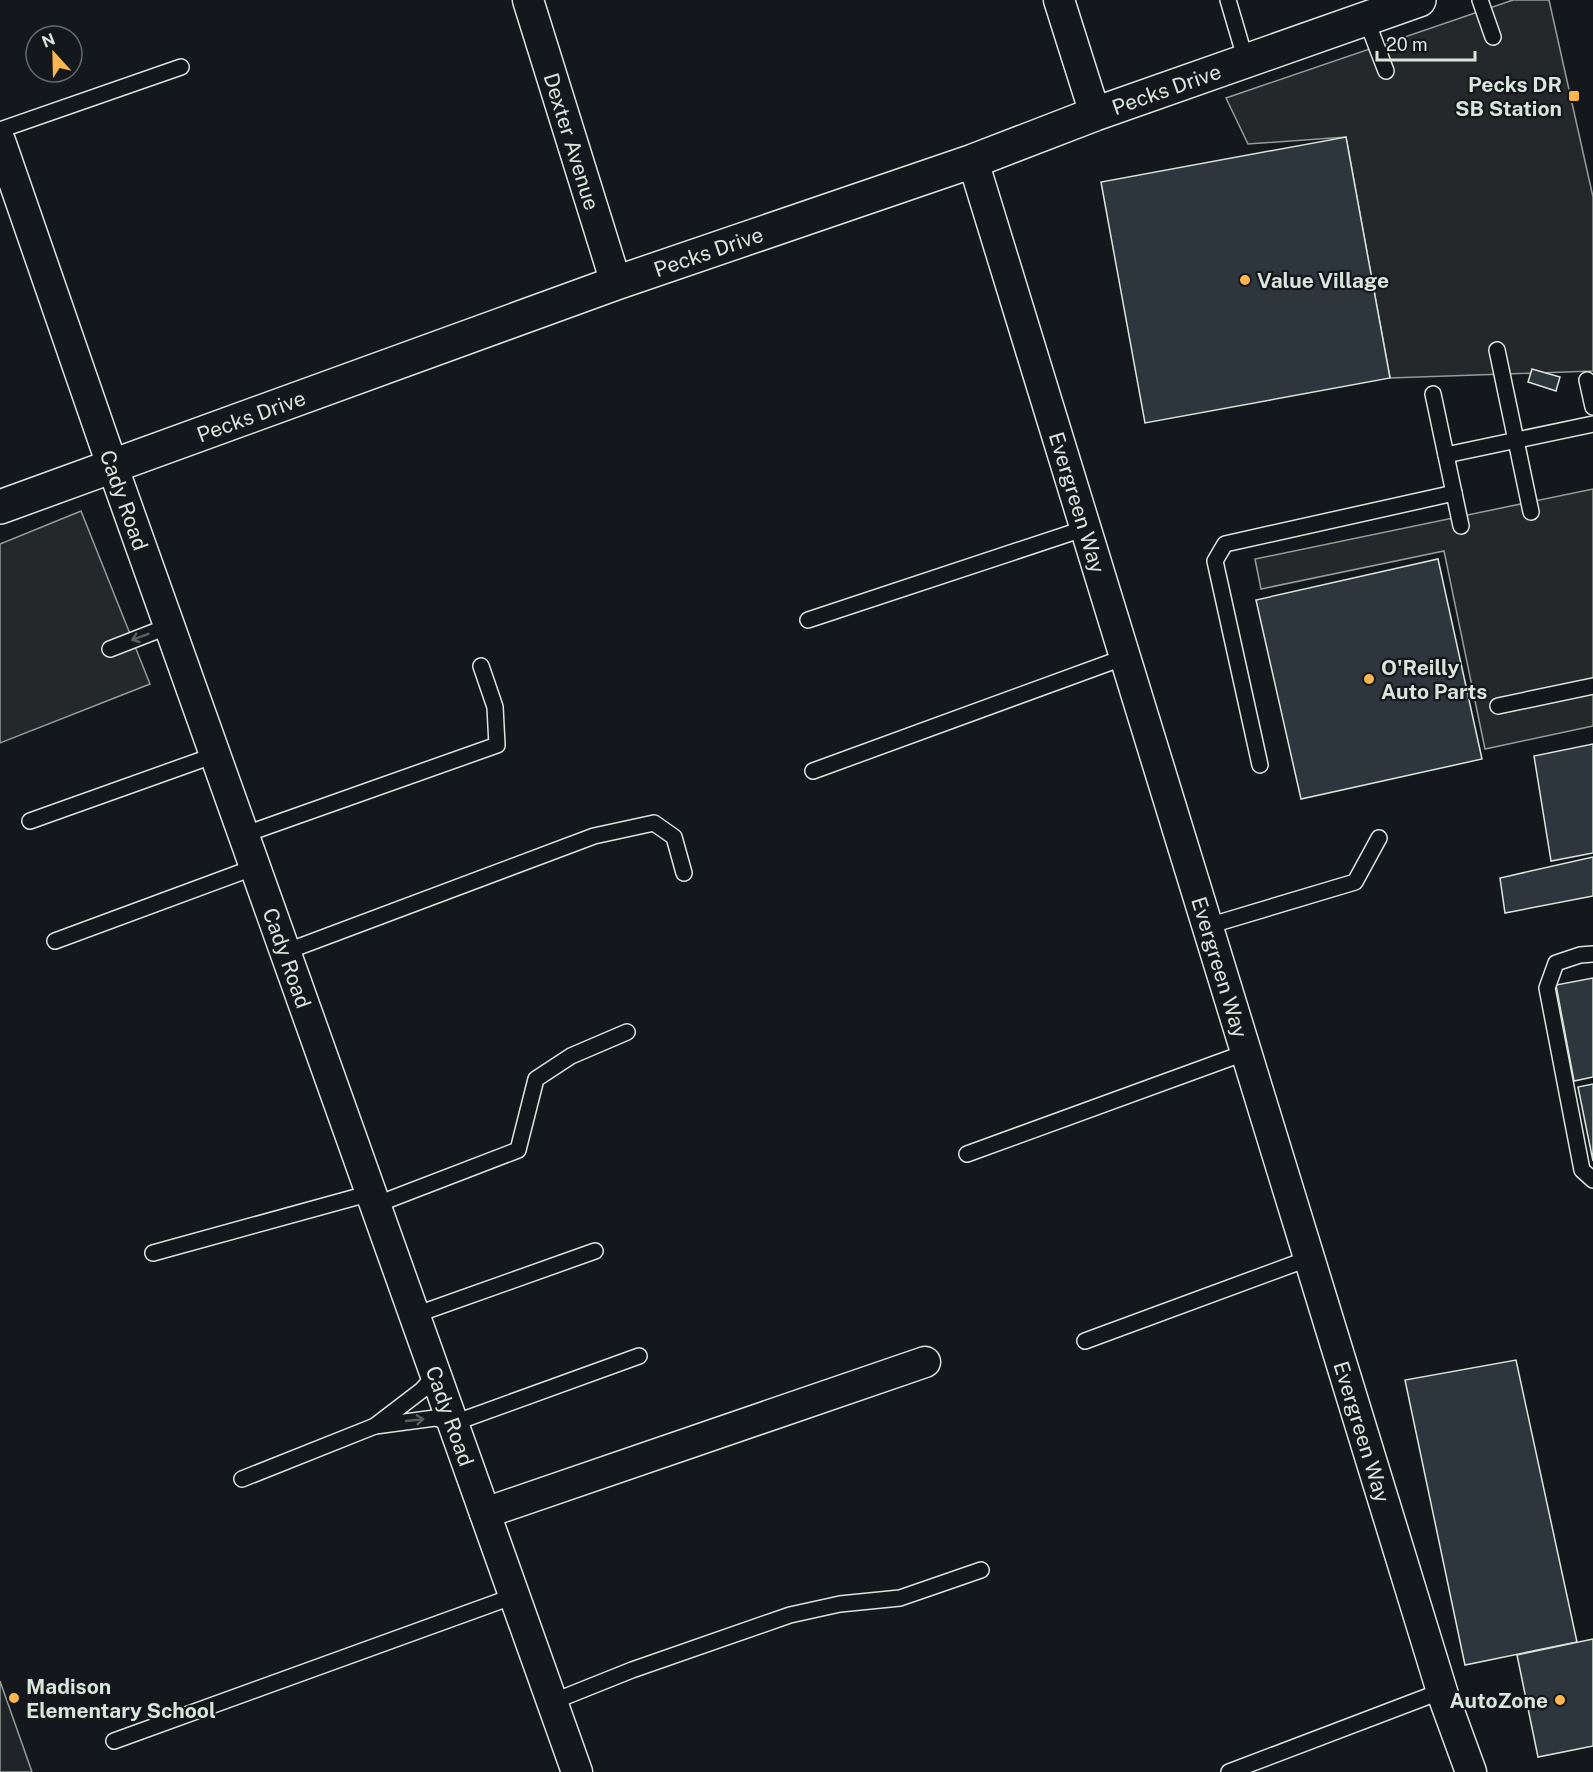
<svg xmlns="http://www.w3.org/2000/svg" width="1593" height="1772" font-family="'Public Sans',sans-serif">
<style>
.green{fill:#202428;stroke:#939e99;stroke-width:1.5}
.parking{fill:#24282b;stroke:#939e99;stroke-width:1.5}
.building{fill:#2c363c;stroke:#d8e6dc;stroke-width:1.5}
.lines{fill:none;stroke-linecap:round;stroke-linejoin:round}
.service-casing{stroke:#d8e6dc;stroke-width:18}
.minor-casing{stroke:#d8e6dc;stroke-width:33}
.tertiary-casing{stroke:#d8e6dc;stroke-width:36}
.service{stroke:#14181c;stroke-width:15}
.minor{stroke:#14181c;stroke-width:30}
.tertiary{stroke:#14181c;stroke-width:33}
.oneway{stroke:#59605f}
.poi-dot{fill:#ffb74d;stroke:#14181c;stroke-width:2}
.labels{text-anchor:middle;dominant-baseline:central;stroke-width:4.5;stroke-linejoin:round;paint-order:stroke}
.poi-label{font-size:21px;font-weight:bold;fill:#d8e6dc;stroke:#14181c;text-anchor:start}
.street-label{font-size:21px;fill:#d8e6dc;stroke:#14181c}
</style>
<rect width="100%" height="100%" fill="#14181c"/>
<polygon class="green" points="0,1681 32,1772 0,1772"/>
<g class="parking">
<polygon points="1513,0 1549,0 1593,197 1593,371 1390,378 1346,137 1248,144 1226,98"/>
<polygon points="1593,489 1593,726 1485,749 1444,551 1261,589 1255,559"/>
<polygon points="81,511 150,684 0,743 0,544"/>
</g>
<g class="building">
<polygon points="1346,137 1390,378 1145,423 1101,182"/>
<polygon points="1532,369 1560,377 1556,391 1528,382"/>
<polygon points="1438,559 1482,759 1301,799 1256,600"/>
<polygon points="1593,744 1593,853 1551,861 1534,756"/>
<polygon points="1593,857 1593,896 1505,913 1500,878"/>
<polygon points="1593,978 1593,1077 1574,1081 1556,985"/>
<polygon points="1593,1084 1593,1161 1578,1087"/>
<polygon points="1516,1360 1577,1642 1465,1665 1405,1380"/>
<polygon points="1593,1639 1593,1746 1538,1757 1517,1655"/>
</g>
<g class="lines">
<g class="service-casing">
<g id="service">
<polyline points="1228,0 1246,61"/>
<polyline points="1480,0 1493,37"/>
<polyline points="1366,19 1386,71"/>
<polyline points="0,130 181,67"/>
<polyline points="1497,350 1531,512"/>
<polyline points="1587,380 1593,407"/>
<polyline points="1433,394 1461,526"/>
<polyline points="1446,455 1593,424"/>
<polyline points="808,620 1086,528"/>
<polyline points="110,649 169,626"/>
<polyline points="1498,706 1593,686"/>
<polyline points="1260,765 1215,561 1225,544 1454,493"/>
<polyline points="813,771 1125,657"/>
<polyline points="30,821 215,755"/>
<polyline points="243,835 497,745 495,707 481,666"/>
<polyline points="1208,926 1355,882 1379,838"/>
<polyline points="55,941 255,867"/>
<polyline points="285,952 594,836 654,823 674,837 684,873"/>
<polyline points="1593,954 1580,955 1556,963 1547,988 1582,1170 1593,1180"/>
<polyline points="967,1154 1247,1052"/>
<polyline points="375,1205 518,1150 536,1079 571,1056 627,1032"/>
<polyline points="153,1253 371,1193"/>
<polyline points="415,1315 595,1251"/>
<polyline points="1085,1341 1310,1258"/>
<polyline points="436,1374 422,1390 375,1426 435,1418 454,1423 639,1356"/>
<polyline points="242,1479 375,1426"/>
<polyline points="552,1702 632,1670 790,1615 840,1604 900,1598 981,1570"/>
<polyline points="114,1741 514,1596"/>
<polyline points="1229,1772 1442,1691"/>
</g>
</g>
<g class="minor-casing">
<g id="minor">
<path id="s1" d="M528,0L616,283"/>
<polyline points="1059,0 1095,114"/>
<path id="s2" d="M0,141L112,465L577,1772"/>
<path id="s3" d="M973,161L1444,1698L1471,1772"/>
<polyline points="485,1513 925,1362"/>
</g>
</g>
<g class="tertiary-casing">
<g id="tertiary">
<path id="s4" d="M0,507L616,283L973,161L1095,114L1419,0"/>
</g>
</g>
<use href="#service" class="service"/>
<use href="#minor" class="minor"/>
<use href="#tertiary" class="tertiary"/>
</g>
<defs><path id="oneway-shaft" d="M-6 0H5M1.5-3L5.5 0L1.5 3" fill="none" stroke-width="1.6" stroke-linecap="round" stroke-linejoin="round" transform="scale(1.5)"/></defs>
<g class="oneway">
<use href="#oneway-shaft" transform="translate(140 637) rotate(159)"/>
<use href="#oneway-shaft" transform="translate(415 1420) rotate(-6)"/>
</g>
<g class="poi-dot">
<rect x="1568" y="90" width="12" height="12" rx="3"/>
<circle cx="1245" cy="280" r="6"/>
<circle cx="1369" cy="679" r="6"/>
<circle cx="14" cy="1698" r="6"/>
<circle cx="1560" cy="1700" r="6"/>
</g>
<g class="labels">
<g class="poi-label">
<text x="1562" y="84" text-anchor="end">Pecks DR<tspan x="1562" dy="24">SB Station</tspan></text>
<text x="1257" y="280">Value Village</text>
<text x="1381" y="667">O'Reilly<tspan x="1381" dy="24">Auto Parts</tspan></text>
<text x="26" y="1686">Madison<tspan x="26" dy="24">Elementary School</tspan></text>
<text x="1548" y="1700" text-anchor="end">AutoZone</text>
</g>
<g class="street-label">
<text stroke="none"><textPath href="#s4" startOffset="1239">Pecks Drive</textPath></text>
<text stroke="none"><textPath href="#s1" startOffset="148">Dexter Avenue</textPath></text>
<text stroke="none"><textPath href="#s4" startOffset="753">Pecks Drive</textPath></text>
<text stroke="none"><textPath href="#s4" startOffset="267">Pecks Drive</textPath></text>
<text stroke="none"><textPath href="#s2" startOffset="380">Cady Road</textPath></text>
<text stroke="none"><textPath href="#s3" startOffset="357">Evergreen Way</textPath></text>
<text stroke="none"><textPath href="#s2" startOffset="866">Cady Road</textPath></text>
<text stroke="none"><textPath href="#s3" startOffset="843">Evergreen Way</textPath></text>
<text stroke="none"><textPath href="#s2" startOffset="1352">Cady Road</textPath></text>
<text stroke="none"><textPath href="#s3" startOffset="1329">Evergreen Way</textPath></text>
</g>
</g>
<g transform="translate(54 54) rotate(338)"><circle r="28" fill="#14181c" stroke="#626a69" stroke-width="1.5"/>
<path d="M0-4.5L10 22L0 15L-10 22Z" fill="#ffb74d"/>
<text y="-9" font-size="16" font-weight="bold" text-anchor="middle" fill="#d8e6dc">N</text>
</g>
<path d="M1377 51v9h98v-9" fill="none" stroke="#d8e6dc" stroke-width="3"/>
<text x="1386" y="51" font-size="18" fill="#d8e6dc" stroke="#14181c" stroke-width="4.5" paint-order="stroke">20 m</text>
</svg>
